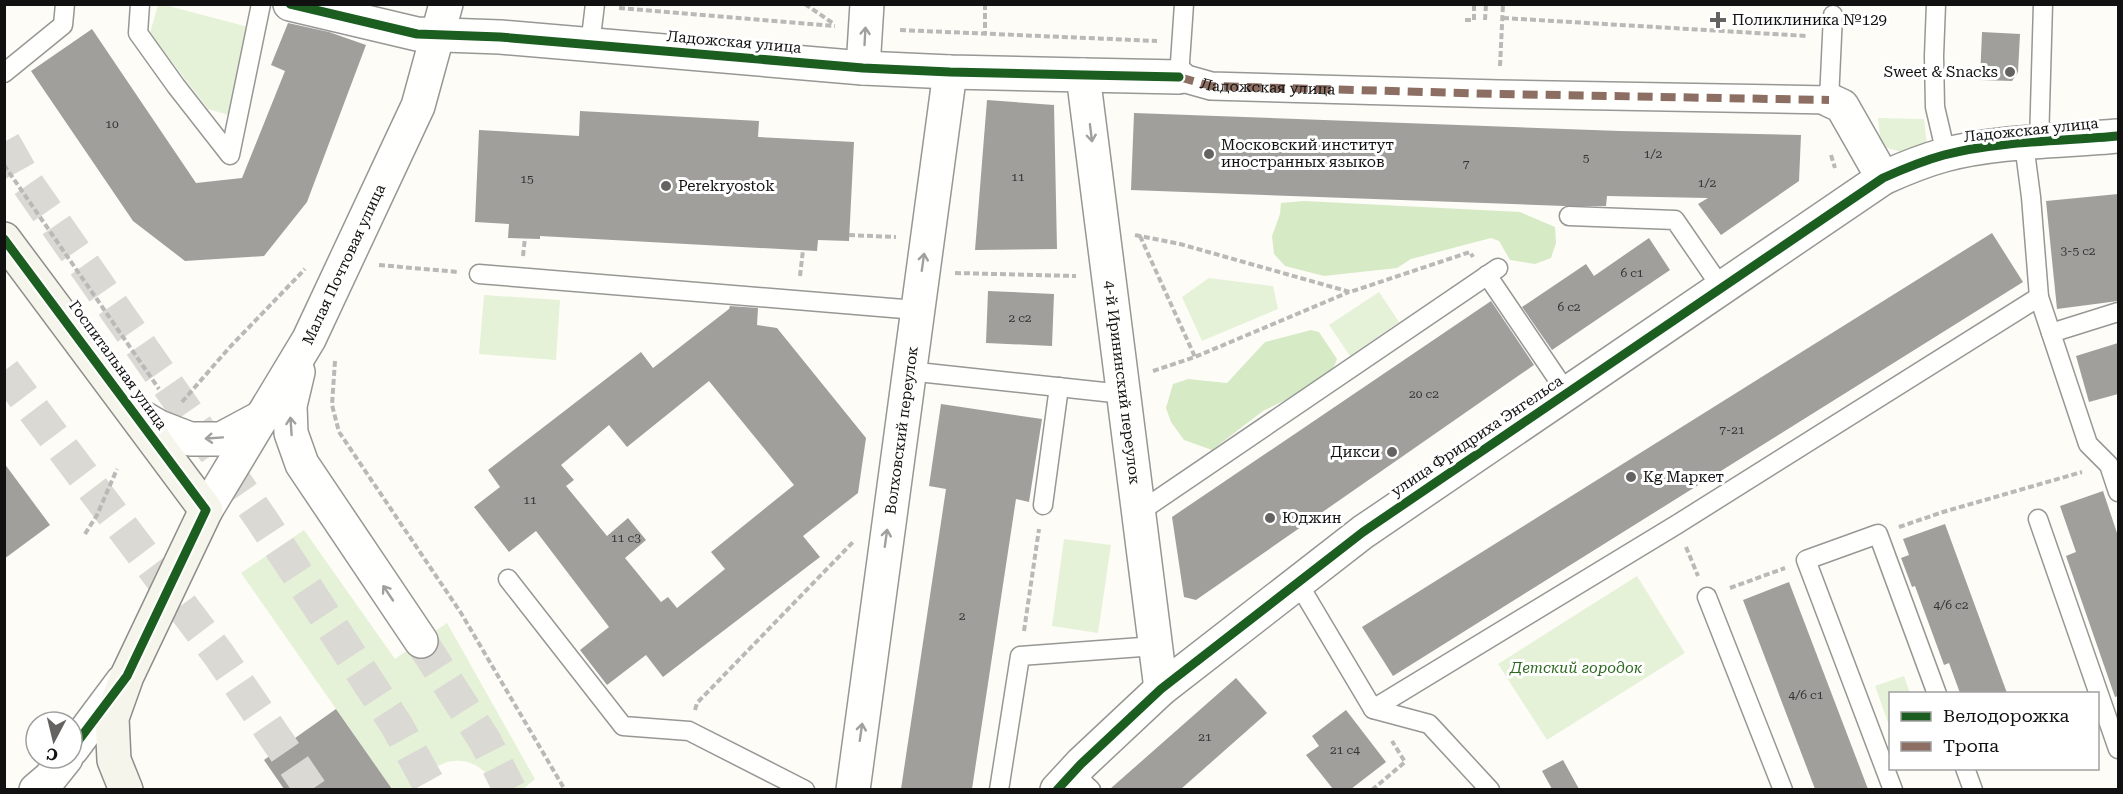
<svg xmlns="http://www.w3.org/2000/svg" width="2123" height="794" font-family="'Roboto Serif',serif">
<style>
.green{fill:#e6f2d8}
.forest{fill:#d7eac6}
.building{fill:#a19f9c;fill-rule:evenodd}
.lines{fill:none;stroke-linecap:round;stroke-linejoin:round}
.tertiary-tunnel{stroke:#dad9d4;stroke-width:33;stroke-dasharray:33 16;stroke-linecap:butt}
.primary-tunnel{stroke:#dad9d4;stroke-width:33;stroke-dasharray:33 16;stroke-linecap:butt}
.service-casing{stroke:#979795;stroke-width:21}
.pedestrian-casing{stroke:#979795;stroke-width:30}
.minor-casing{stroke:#979795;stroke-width:36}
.tertiary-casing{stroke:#979795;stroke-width:36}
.secondary-casing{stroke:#8e8d8b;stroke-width:36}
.path{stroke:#b9b9b8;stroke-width:4;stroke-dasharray:6 3;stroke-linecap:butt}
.service{stroke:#fffffe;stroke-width:18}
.pedestrian{stroke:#fffffe;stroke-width:27}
.minor{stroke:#fffffe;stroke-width:33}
.tertiary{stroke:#fffffe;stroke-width:33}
.secondary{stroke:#f6f5ec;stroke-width:33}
.quiet{stroke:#8d6e63;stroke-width:8;stroke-dasharray:15 8;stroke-linecap:butt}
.cycleway-casing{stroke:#fff;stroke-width:13}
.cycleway{stroke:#1b5e20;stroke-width:9}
.oneway{stroke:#a0a09f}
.poi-dot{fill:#646362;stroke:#fff;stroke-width:2}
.labels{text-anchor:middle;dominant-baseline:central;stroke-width:6;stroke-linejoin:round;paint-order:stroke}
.number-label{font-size:12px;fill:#353434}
.poi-label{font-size:15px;fill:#111;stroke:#fff;text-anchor:start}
.street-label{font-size:15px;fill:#111;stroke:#fff}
.park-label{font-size:15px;font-style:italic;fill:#2e6a20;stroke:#fff}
</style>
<rect width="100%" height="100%" fill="#fdfcf7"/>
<g class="green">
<polygon points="158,5 165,5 248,27 229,115 208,109 150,33"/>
<polygon points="1878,118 1924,119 1927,146 1904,153 1881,146"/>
<polygon points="1209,278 1273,286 1278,309 1202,341 1182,297"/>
<polygon points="1379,292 1399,322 1350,356 1329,325"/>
<polygon points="484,295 560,300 556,360 479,354"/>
<path d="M304,530L395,659L447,623L535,779L523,789H497C478,750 436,753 415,789H392L241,573Z"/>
<polygon points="1064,539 1111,545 1098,633 1052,626"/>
<polygon points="1637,576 1685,653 1547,740 1498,664"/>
<polygon points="1904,676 1910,693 1890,694 1890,728 1875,686"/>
</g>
<g class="forest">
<polygon points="1304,201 1520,212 1555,227 1556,243 1551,258 1535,264 1510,260 1499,241 1491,238 1411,259 1397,268 1324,276 1285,266 1274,254 1272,236 1280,214 1281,203"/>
<polygon points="1311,330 1319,332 1337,359 1329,379 1263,411 1212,450 1184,440 1171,422 1166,408 1173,384 1188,379 1227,383 1265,342"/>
</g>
<g class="building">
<polygon points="288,23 329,32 366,45 307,202 264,256 185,261 133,221 31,71 92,29 196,183 242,178 285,71 271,65"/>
<polygon points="1982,32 2020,34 2018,72 2012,81 1980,80"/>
<polygon points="987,100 1054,105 1057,249 975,250"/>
<polygon points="580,111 759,121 758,137 854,142 849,241 818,240 817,251 540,236 540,239 508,238 509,224 475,222 479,130 579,136"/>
<polygon points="1134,113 1620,131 1801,135 1799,181 1721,235 1698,204 1708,198 1607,196 1606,206 1564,206 1131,190"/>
<polygon points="2118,194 2118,301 2057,309 2046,201"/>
<polygon points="1992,233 2023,282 1393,676 1362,627"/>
<polygon points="1649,238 1670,270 1552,350 1522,307 1586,264 1594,276"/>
<polygon points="988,291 1054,294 1052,346 986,343"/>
<polygon points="1491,301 1534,365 1196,600 1184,597 1172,517"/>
<path d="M730,306L758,308L757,325L777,328L866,438L858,493L803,536L820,557L663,677L646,655L607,685L580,650L609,627L536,531L509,552L474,507L500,487L488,470L641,352L653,368L729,309ZM709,381L794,485L711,552L725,569L677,608L668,597L661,602L625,558L646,540L628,518L607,536L566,486L574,480L561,465L609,425L627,447Z"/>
<polygon points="2118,343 2118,394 2089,402 2076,356"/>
<polygon points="941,404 1042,419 1029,502 1016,499 972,789 901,789 946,489 929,486"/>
<polygon points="4,463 50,525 4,559"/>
<polygon points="2103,491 2118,536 2118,696 2115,697 2066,556 2076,552 2060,506"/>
<polygon points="1945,524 2007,693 1960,693 1949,663 1944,665 1915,586 1912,587 1901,558 1909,555 1903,539"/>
<polygon points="1789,582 1868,789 1815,789 1743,600"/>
<polygon points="1236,678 1267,713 1181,789 1110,789"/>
<polygon points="336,709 392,789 284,789 264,760"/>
<polygon points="1346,710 1386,762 1351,789 1333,789 1306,755 1319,746 1312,736"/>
<polygon points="1563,760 1579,789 1552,789 1542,771"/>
</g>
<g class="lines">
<polyline class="tertiary-tunnel" points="421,641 485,741 510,790"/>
<g class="primary-tunnel">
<polyline points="4,142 27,183 262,520 397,726 432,790"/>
<polyline points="4,371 219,655 311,790"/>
</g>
<g class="service-casing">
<g id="service">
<polyline points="140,4 138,33 176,86 230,155 261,4"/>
<polyline points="1936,4 1934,56 1935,107 1946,154"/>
<polyline points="590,45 595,4"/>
<polyline points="4,73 63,25 65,4"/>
<polyline points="1179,77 1184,4"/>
<polyline points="1829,100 1833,15"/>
<polyline points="2039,143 2043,4"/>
<polyline points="2024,144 2031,197 2039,297 2088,444 2109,465 2118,492"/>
<polyline points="1569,216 1675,220 1721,287"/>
<polyline points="479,274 916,310"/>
<polyline points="1487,275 1567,393"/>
<polyline points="2051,333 2118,312"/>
<polyline points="908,371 1123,394"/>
<polyline points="1043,505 1059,387"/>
<polyline points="1138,513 1498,268"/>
<polyline points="2038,519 2118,749"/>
<polyline points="508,579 623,726 689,731 805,790"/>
<polyline points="1298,583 1373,709 1429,724 1490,790"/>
<polyline points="1707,597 1783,790"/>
<polyline points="1373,709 1676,525 2039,297"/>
<polyline points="1965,768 1973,790"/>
<polyline points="1073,773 1091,790"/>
<polyline points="999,790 1020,656 1155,646"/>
<polyline points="1893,790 1806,560 1878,534 1937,694"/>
</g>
</g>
<g class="pedestrian-casing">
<g id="pedestrian">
<path id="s1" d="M1179,77L1211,86L1499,94L1829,100"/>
</g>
</g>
<g class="minor-casing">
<g id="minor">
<polyline points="863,68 867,4"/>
<polyline points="1083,75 1179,77"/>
<polyline points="1829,100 1842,106 1883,178"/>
<path id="s2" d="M853,790L950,72"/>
</g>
</g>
<g class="tertiary-casing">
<g id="tertiary">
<path id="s3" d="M290,4L417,34L500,37L863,68L950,72L1083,75L1161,689"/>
<polyline points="298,372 290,406 291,433 302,464 421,641"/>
<polyline points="135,413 159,427 190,439 221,439 264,416"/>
<path id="s4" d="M206,510L309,339L418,106L446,4"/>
<polyline points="72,749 122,682"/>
<polyline points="36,790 50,778 66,758"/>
<path d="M1057,790L1081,764L1161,689L1363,532L1883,178C1903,169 1922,161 1944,155C1996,141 2063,141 2118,136"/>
</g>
</g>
<g class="secondary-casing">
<polyline id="secondary" points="4,239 206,510 127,676 112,718 114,760 126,790"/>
</g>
<g class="path">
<polyline points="805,4 834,24"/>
<polyline points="985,4 985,34"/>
<polyline points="619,8 835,26"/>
<polyline points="1503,18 1807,36"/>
<polyline points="1465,20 1474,20 1474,4"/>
<polyline points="1485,20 1486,4"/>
<polyline points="900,30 1157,41"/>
<polyline points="1500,66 1503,4"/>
<polyline points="1831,155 1835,168"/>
<polyline points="4,165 159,389"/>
<polyline points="849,235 896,237"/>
<polyline points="1135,235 1180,244 1350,292 1470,252 1473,257"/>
<polyline points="1140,236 1195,357"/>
<polyline points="523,256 525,238"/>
<polyline points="379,265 458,272"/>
<polyline points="955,273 1076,276"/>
<polyline points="800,276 803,250"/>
<polyline points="335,361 332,405 339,432 461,613 565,790"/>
<polyline points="1153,371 1195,357 1349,292"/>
<polyline points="182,402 229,348 305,269"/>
<polyline points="1899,527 1943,512 2082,472"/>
<polyline points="85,534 97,515 117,469"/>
<polyline points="1686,547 1698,576"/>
<polyline points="1730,588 1785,568"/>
<polyline points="1024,631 1039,529"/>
<polyline points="695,710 697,703 854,541"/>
<polyline points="1372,790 1405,762 1392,741"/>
</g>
<use href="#service" class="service"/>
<use href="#pedestrian" class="pedestrian"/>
<use href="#minor" class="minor"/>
<use href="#tertiary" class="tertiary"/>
<use href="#secondary" class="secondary"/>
<polyline class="quiet" points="1179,77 1211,86 1499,94 1829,100"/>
<g class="cycleway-casing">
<g id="cycleway">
<polyline points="290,4 417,34 500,37 863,68 950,72 1179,77"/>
<polyline points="4,239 206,510 127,676 72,749"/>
<path d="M1057,790L1081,764L1161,689L1363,532L1883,178C1903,169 1922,161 1944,155C1996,141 2063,141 2118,136"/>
</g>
</g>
<use href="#cycleway" class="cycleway"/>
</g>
<defs><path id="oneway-shaft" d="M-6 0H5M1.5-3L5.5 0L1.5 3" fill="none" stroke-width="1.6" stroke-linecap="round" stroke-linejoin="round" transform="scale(1.5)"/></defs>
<g class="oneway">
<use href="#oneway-shaft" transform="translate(865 36) rotate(-87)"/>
<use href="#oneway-shaft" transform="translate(1091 133) rotate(83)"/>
<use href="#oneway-shaft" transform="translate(923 262) rotate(-82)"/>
<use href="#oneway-shaft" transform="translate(291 426) rotate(-94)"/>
<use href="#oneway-shaft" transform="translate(214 438) rotate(176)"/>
<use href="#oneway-shaft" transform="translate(886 538) rotate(-82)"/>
<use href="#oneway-shaft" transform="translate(388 593) rotate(-124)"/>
<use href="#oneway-shaft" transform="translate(861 732) rotate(-82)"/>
</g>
<g class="poi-dot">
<path d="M1715 11h6v6h6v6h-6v6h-6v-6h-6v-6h6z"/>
<circle cx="2010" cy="72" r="6"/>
<circle cx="1209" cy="154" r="6"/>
<circle cx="666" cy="186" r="6"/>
<circle cx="1392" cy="452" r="6"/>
<circle cx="1631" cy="477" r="6"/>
<circle cx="1270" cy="518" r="6"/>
</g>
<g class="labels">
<g class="number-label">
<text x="112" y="124">10</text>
<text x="1653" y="154">1/2</text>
<text x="1586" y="158">5</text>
<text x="1466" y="164">7</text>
<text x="1018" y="177">11</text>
<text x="527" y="179">15</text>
<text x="1707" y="183">1/2</text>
<text x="2078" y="251">3-5 с2</text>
<text x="1632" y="273">6 с1</text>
<text x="1569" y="307">6 с2</text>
<text x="1020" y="318">2 с2</text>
<text x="1424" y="394">20 с2</text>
<text x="1732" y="430">7-21</text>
<text x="530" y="500">11</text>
<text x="626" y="538">11 с3</text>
<text x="1951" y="605">4/6 с2</text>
<text x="962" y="616">2</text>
<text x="1806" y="695">4/6 с1</text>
<text x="1205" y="737">21</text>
<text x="1345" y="750">21 с4</text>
</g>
<g class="poi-label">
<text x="1732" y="20">Поликлиника №129</text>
<text x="1998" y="72" text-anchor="end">Sweet &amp; Snacks</text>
<text x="1221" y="145">Московский институт<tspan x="1221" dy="17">иностранных языков</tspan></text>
<text x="678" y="186">Perekryostok</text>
<text x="1380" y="452" text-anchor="end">Дикси</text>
<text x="1643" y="477">Kg Маркет</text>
<text x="1282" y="518">Юджин</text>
</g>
<g class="street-label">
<text transform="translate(734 42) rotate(5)">Ладожская улица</text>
<text stroke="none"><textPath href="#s1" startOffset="90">Ладожская улица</textPath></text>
<text transform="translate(2031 130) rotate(-6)">Ладожская улица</text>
<text stroke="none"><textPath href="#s4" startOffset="282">Малая Почтовая улица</textPath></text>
<text transform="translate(118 365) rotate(54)">Госпитальная улица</text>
<text stroke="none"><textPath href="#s3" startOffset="1108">4-й Ирининский переулок</textPath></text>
<text stroke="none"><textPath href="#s2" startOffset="363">Волховский переулок</textPath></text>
<text transform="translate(1477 436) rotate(-34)">улица Фридриха Энгельса</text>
</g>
<g class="park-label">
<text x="1576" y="668">Детский городок</text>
</g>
</g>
<rect width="2123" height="794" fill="none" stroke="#111111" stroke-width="12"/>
<rect x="1889" y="692" width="210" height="78" fill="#ffffff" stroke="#a0a0a0" stroke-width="1.5"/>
<rect x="1901" y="712" width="30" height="9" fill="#1b5e20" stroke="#a0a0a0" stroke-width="1.5"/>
<text x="1943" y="722" font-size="18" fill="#111111">Велодорожка</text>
<rect x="1901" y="742" width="30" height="9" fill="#8d6e63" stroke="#a0a0a0" stroke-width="1.5"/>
<text x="1943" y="752" font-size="18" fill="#111111">Тропа</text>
<g transform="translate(54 740) rotate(187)"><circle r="28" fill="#ffffff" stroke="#a0a0a0" stroke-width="1.5"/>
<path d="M0-4.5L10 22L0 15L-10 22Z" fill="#646362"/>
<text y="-9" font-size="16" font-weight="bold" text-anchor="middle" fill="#111111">С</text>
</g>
</svg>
